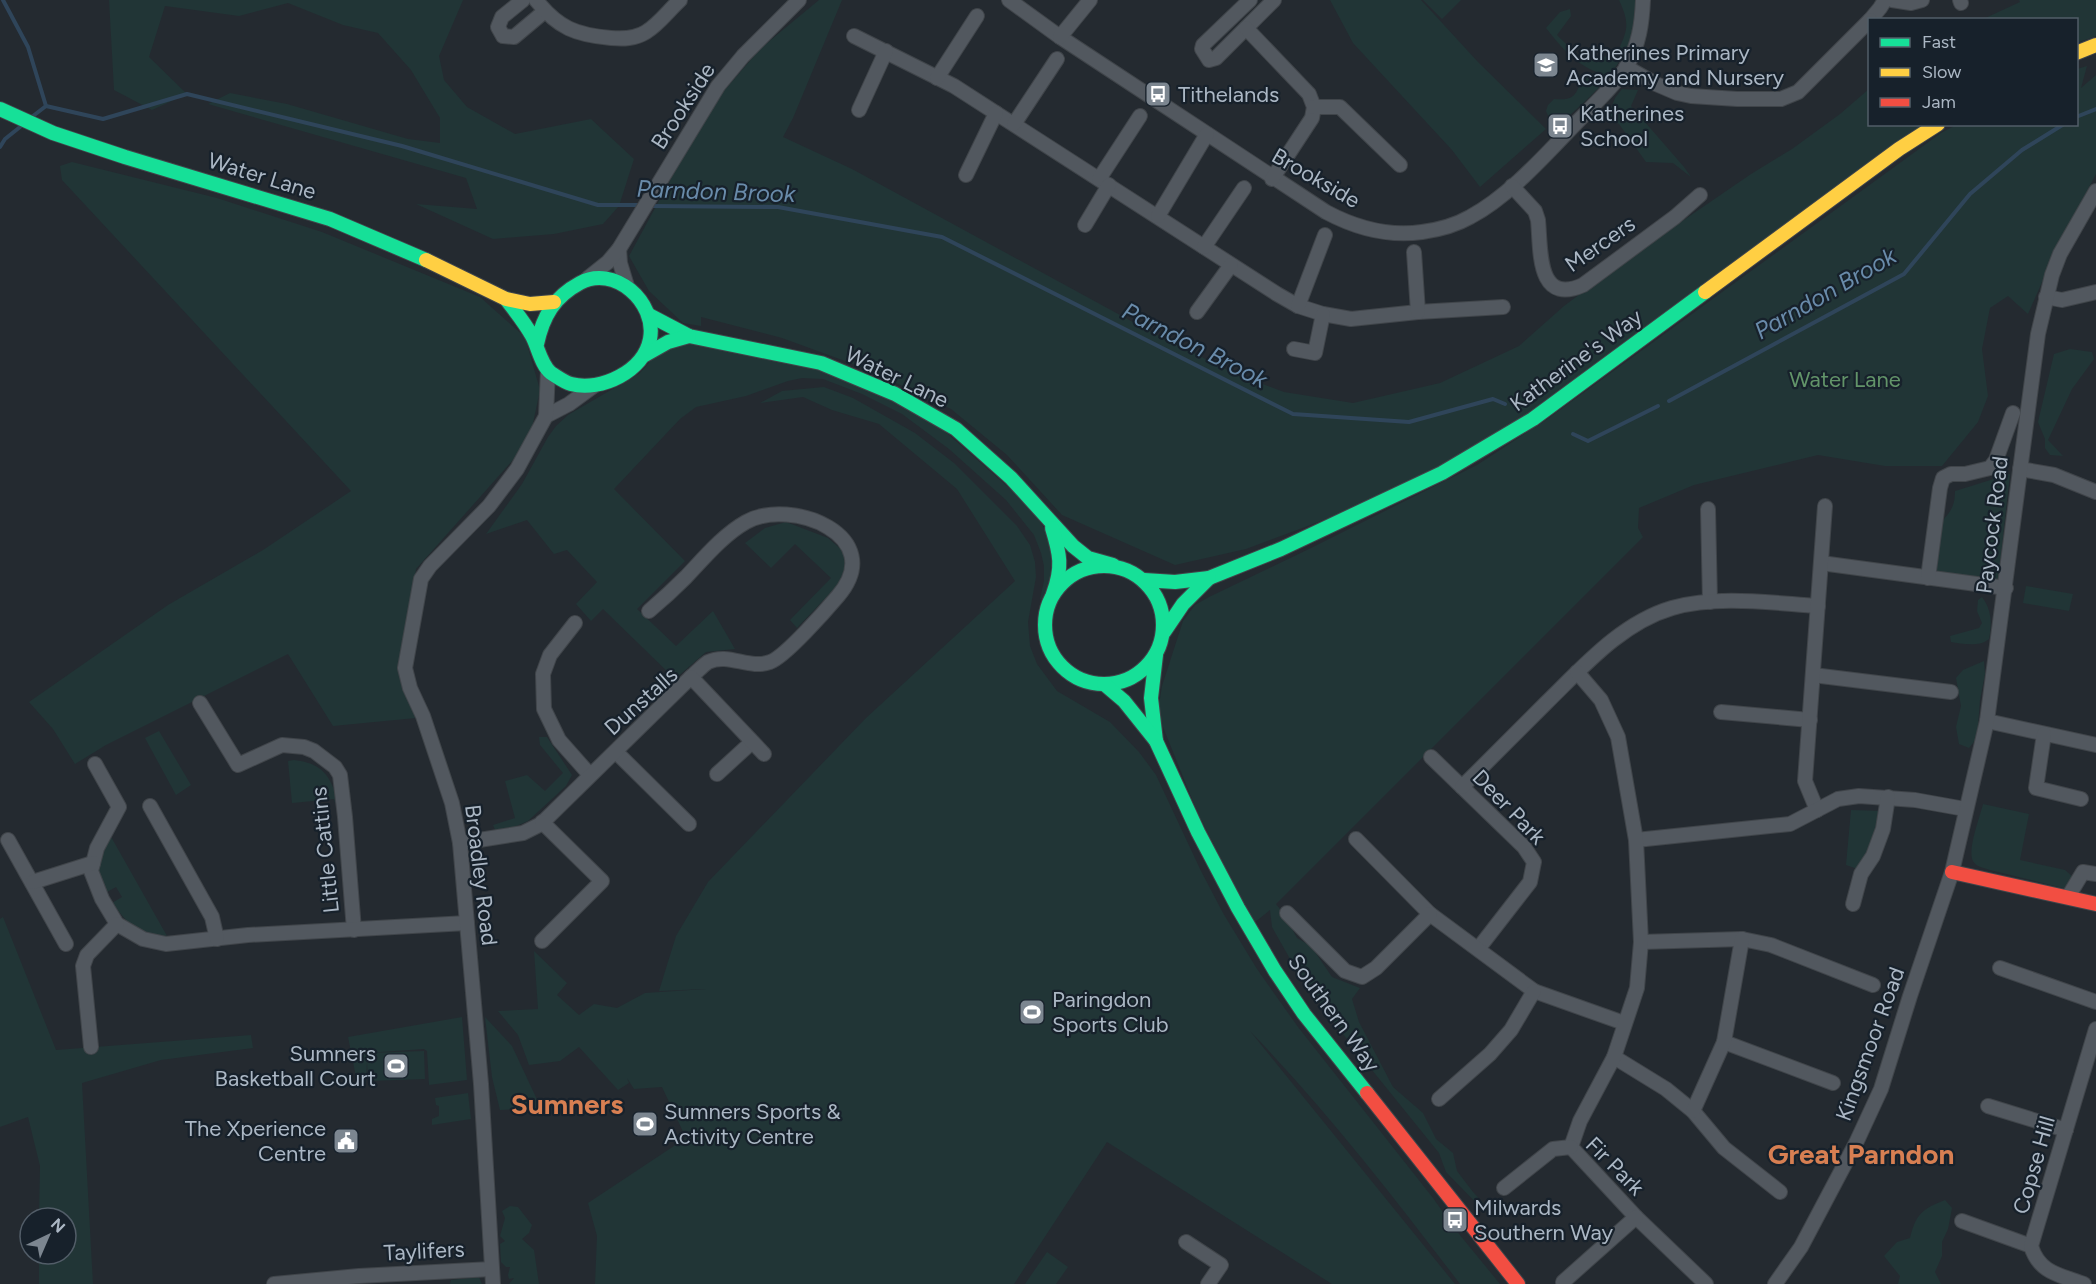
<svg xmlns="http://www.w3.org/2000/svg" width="2096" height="1284" font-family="Figtree,sans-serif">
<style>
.green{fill:#213536}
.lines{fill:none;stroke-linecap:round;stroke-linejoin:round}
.stream{stroke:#2f455a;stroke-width:4}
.street-casing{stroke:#40454a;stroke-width:16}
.fast-casing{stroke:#40454a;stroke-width:16}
.slow-casing{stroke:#40454a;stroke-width:16}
.jam-casing{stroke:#40454a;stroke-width:16}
.street{stroke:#52585f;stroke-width:14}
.fast{stroke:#16e098;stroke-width:14}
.slow{stroke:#ffcf43;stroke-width:14}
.jam{stroke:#f24e42;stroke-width:14}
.labels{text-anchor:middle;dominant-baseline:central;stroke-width:4.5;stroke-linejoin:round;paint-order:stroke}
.poi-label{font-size:22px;fill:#abb7c4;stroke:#17212b;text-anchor:start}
.street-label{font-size:22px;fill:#abb7c4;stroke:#17212b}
.park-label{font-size:22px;fill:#629469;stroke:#17212b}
.water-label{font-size:24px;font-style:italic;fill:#698baa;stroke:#17212b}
.district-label{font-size:28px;font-weight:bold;fill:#d77f52;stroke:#17212b}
</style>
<rect width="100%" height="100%" fill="#242a30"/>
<g class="green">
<polygon points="109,0 463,0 439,56 444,80 467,107 515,134 591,119 634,159 619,206 603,224 554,234 493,239 416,204 477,209 466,178 208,104 230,93 287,104 408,139 440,143 440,118 411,70 378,33 343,25 288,3 239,16 165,6 149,57 187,94 152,110 114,90"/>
<polygon points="819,0 842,0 793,118 783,137 852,169 1153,333 1236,374 1284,392 1353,403 1440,383 1519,346 1564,306 1627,259 1751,174 1792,149 1840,114 1869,89 1870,124 1926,125 1601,369 1418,485 1246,549 1175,565 1062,515 1007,455 951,409 867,369 782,338 701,317 701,326 683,323 649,291 629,256 710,107 761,48"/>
<polygon points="1330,0 1421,0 1478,62 1546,129 1480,187 1452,150 1353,43"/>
<polygon points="1423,0 1461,0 1442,19"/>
<path d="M1619,0H1637C1636,10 1638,23 1634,33C1617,76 1587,100 1554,129L1546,111L1548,105L1554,99C1583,102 1573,86 1588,75C1591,74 1594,73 1597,72C1575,64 1560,46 1546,28L1560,12L1570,9L1571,16L1557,35C1581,59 1583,64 1617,53C1628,30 1630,24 1619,0Z"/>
<polygon points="2019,0 2096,0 2096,36 2077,43 2076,20 1981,20 2020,2"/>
<polygon points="2087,66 2081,88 2096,75 2096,174 2057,248 2028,314 2008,296 1990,308 1982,349 1988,396 1978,422 1942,466 1885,466 1818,455 1694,485 1639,508 1638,528 1643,537 1276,904 1284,914 1297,938 1311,946 1332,977 1360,988 1352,999 1359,1022 1393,1087 1423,1113 1436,1139 1453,1153 1457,1171 1473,1192 1493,1213 1484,1211 1446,1172 1439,1153 1334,1023 1294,966 1272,927 1270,910 1254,923 1198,814 1161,722 1159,705 1162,686 1183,621 1195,605 1209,597 1309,549 1477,465 1546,420 1941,133 1956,125 2076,124 2077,69"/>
<polygon points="1622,89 1638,90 1631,106 1684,167 1691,177 1673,163 1646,162 1619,124 1607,118 1615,98"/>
<polygon points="72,162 217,198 322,232 480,297 525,337 540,390 529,442 416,569 402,667 405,692 416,718 333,726 288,654 106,745 75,764 53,729 29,702 168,605 263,550 351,491 62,180 60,166"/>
<polygon points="684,342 821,369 931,419 1033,509 1053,543 1048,602 1040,599 1044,581 1044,566 1041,553 1034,535 1006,500 949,449 902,414 862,394 823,379 802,378 788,381 746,396 696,407 680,419 614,489 685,561 637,609 676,646 713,611 735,649 706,652 675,679 603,609 591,621 576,604 597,582 567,550 554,554 527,520 486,534 522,484 548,437 556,426 568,415 640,373 654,357"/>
<polygon points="2070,349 2092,352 2094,359 2072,389 2048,440 2063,456 2050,455 2045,448 2045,439 2038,422 2054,354"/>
<path d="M824,387L853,398L915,433L954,463L1017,526L1030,545L1035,562L1036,577L1028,622L1030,646L1037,664L1057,691L1110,722L1139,752L1156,775L1201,871L1223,913L1257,969L1298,1027L1433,1198L1455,1229L1500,1284H1460C1394,1197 1326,1110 1250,1031L1455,1284H1332L1107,1142L1014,1284H595L597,1236L588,1203L686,1138L662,1087L634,1089L627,1078L629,1083L618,1090L579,1047L560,1061L529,1065L518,1035L498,1011L538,1009L534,951L567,983L557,995L579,1015L594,1004L617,1008L645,993L706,989L659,991L676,936L708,882L866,718L1015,581L957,489L879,424L832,410L803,397L760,403L782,391Z"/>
<path d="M2010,474L1998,582L1934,573L1939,524C1950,513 1955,507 1955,491Z"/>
<polygon points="786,522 828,538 843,551 847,564 837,586 797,628 790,620 831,578 795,544 771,568 745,543 765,528"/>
<polygon points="2026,586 2073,594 2069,611 2023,603"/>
<path d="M1982,597C1992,610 1992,624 1989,639C1980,647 1962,644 1951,642L1950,636L1979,628L1982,623L1977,611L1978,600Z"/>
<polygon points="1984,661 1985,674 1980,700 1977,738 1969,748 1959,744 1956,727 1961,706 1956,678 1963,670"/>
<polygon points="159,731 191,785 176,795 145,738"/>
<polygon points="539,737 547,737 572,775 566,786 528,821 497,834 493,825 515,818 505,781 527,775 545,791 563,773 540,745"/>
<path d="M294,760C322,763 331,776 338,802L335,803L334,799L292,803L288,761Z"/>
<path d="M1983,804L2029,814L2020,860L2065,870L2074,878L2067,889L1990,870C1984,868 1976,867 1973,861C1967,850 1980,817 1983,804Z"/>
<polygon points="1851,810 1882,811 1873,856 1861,870 1846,865"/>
<path d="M110,835L167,936C136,936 130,925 112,903L122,897L116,887L107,892C93,862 95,863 110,835Z"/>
<polygon points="3,917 56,1050 251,1035 253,1048 161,1060 82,1083 93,1284 39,1284 39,1254 66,1254 66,1218 39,1218 40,1166 28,1117 0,1127 0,919"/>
<polygon points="462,1017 467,1080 429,1085 427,1051 424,1049 367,1053 424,1051 425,1079 368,1081 367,1060 366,1084 357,1082 348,1037"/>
<polygon points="485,1017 512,1046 541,1108 500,1110 492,1077"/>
<polygon points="468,1093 471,1119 432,1125 432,1119 439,1116 439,1106 436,1105 435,1098"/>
<path d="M1945,1200L1952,1208L1948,1229L1942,1242V1256L1935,1272L1941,1284H1898L1900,1276L1884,1256L1897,1242L1910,1238C1916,1214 1922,1209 1945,1200Z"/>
<polygon points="510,1206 518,1207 532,1225 529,1233 522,1239 534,1250 539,1284 509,1284 514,1278 509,1279 508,1275 510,1267 506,1267 501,1262 500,1244 505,1241 500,1236 505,1218 502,1211"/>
<polygon points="1047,1252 1068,1267 1056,1284 1025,1284"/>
<polygon points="479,1277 482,1284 450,1284 451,1280"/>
</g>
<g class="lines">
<g class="stream">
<polyline points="3,0 28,47 46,106 103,119 187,94 402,146 598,205 643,205"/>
<polyline points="33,116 46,106"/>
<polyline points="2076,117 2096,109"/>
<polyline points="0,147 5,139 20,127"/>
<polyline points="650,206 778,207 942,237 1293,414 1409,422 1493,399 1505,404"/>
<polyline points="1669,401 1904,274 1970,194 2022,150 2064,124"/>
<polyline points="1573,434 1588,441 1658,406"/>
</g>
<g class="street-casing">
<g id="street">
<polyline points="523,0 502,17 498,27 503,36 514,37 545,11"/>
<path d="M536,0C558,28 576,35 611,38C623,39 635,39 646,32C659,24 669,10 680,0"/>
<path d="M1009,0L1060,37L1326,212C1356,228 1387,237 1422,232C1437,230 1456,225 1470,217C1513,194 1551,148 1585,114C1599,99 1617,83 1627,66C1639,44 1642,24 1643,0"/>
<polyline points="1250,0 1203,45 1202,49 1209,60 1216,58 1274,0"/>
<polyline points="1892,0 1911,3 1922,0"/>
<polyline points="1960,0 1961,3"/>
<polyline points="1870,20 1880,8 1885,0"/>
<polyline points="1246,28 1309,94 1314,107 1312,118 1272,179"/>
<polyline points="854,36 954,86 1277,294 1298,306 1323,314 1351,319 1418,312 1503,307"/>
<polyline points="1060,37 1090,0"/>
<polyline points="1626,67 1656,84 1677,93 1691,96 1737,99 1781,99 1798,92 1870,20"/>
<polyline points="937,78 977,16"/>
<polyline points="1314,107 1340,107 1400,165"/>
<polyline points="859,110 886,51"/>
<polyline points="1014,124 1057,59"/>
<polyline points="966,175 996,113"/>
<polyline points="1099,179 1140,116"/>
<path d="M1512,186L1535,211L1538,220C1541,249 1536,306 1583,285L1675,217L1700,195"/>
<polyline points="1158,216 1207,134"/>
<polyline points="1085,225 1109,185"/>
<polyline points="1204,247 1244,188"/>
<polyline points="619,249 620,263 627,286"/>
<polyline points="1414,252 1418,312"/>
<polyline points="588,278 608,262 619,249 718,86 743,56 799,0"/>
<polyline points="2046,297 2062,300 2096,292"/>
<polyline points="1298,306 1325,235"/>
<polyline points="1197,312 1231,265"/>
<polyline points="1294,349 1315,353 1323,314"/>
<polyline points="546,416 569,404 595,385"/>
<polyline points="2020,469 2054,475 2096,492"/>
<polyline points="1708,509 1710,602"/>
<polyline points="1821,563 2006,588"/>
<polyline points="1928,578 1940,488 1943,478 1951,474 1965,474 1990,468 1996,460 2013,413"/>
<path d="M649,611C662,600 674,589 686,577C704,558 723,535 746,522C791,497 889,536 838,596C827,609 785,657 770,662C749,670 729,652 708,662C702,666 696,673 691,677"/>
<polyline points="575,623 550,655 543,674 544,709 559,740 590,775"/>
<polyline points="1813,675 1951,692"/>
<polyline points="200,703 238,765 282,745 304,747 314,751 335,767 340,775 345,817 354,930"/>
<polyline points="1721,712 1810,720"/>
<polyline points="1987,721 2096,745"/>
<polyline points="2044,734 2036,788 2081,799"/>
<polyline points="616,752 689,824"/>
<polyline points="1431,757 1524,847 1534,862 1530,882 1478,949"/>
<polyline points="95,764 119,807 97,848 91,871 102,899 117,924 143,939 166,944 248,935 467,923"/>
<polyline points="717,774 752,742"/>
<path d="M1462,787C1490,759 1518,731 1546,703C1583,667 1621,623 1672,608C1718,595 1771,603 1818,606"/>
<polyline points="150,806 212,917 217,939"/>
<polyline points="1817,810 1805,781 1825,506"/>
<polyline points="1356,839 1430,914 1534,991 1624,1023"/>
<polyline points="8,840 66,944"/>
<polyline points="1636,840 1790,824 1838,799 1859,796 1915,800 1965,809"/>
<polyline points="460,843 523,833 541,824 691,677 764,754"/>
<polyline points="33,882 93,863"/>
<polyline points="2068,897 2083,872 2096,874"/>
<polyline points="1853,904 1861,874 1873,856 1883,829 1888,797"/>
<polyline points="1287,913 1345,971 1362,977 1376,968 1430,914"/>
<polyline points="542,941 602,881 542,822"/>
<polyline points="1641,942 1742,939 1771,945 1873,985"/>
<polyline points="2000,968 2096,1002"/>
<polyline points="1724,1042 1833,1083"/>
<polyline points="91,1047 83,966 87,955 117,924"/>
<polyline points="1614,1057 1666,1089 1693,1111 1724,1148 1780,1192"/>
<polyline points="1439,1099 1490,1054 1511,1030 1534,991"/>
<polyline points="1988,1106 2066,1130"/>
<polyline points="1693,1111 1724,1042 1742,939"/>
<polyline points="1571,1147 1580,1121 1614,1057 1637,988 1641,942 1636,840 1618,737 1601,700 1577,672"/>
<polyline points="1571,1147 1636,1217 1706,1284"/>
<polyline points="1504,1188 1553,1149 1571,1147"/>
<polyline points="1962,1221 2031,1246"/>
<polyline points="1186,1242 1221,1265 1208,1284"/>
<polyline points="1563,1282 1636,1217"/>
<polyline points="274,1284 359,1276 492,1269"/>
<polyline points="493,1284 481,1084 460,843 452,803 423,716 410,688 405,668 421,579 430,566 489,506 517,469 546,416 548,370"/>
<polyline points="1775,1284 1801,1247 1856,1143 1881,1089 1910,996 1952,872 1987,721 2038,334 2052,275 2060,254 2096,191"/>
<path d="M2084,1284C2060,1275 2039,1273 2031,1246L2096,1029"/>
</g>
</g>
<g class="fast-casing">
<g id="fast">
<polyline points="0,109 53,133 125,157 330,219 426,260"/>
<path d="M506,299C515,311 525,323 532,336C538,347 541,365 551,373C556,376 564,382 571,384C601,392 644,371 650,339C657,302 614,264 580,283C554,297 543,316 537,344"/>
<polyline points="649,315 689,336 821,363 895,394 956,429 1011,478 1073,546 1088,558 1113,565"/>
<polyline points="645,355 668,342 689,336"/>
<path d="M1052,528C1060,554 1063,567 1053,594"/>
<circle cx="1104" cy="625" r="59"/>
<polyline points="1144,580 1175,582 1209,578 1281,549 1442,473 1533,419 1705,292"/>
<polyline points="1164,632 1183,604 1209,578"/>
<polyline points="1156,655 1151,698 1156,741"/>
<polyline points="1104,684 1124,701 1156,741 1198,832 1238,908 1275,971 1304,1014 1367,1093"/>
</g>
</g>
<g class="slow-casing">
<g id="slow">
<polyline points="2076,53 2096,45"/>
<polyline points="426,260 506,299 530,304 554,302"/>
<polyline points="1705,292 1899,149 1938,124"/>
</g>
</g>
<g class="jam-casing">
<g id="jam">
<polyline points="1952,872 2096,904"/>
<polyline points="1367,1093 1518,1284"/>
</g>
</g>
<use href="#street" class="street"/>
<use href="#fast" class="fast"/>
<use href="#slow" class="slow"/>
<use href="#jam" class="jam"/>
</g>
<defs>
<g id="school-square" transform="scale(1.35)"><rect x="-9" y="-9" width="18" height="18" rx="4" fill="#7c8690" stroke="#17212b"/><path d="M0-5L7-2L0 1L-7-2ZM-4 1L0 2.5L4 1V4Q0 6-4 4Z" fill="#fff"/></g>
<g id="bus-square" transform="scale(1.35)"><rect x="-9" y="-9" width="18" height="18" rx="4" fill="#7c8690" stroke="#17212b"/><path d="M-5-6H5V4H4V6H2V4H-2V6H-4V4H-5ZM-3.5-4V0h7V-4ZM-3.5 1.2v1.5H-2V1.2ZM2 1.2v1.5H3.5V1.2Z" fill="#fff"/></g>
<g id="stadium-square" transform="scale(1.35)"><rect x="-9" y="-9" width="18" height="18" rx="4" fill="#7c8690" stroke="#17212b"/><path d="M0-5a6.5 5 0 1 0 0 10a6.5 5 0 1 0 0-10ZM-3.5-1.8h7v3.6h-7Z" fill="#fff"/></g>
<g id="civic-square" transform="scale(1.35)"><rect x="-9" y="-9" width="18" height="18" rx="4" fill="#7c8690" stroke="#17212b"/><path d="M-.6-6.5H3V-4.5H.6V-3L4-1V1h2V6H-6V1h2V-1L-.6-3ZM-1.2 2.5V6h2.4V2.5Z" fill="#fff"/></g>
</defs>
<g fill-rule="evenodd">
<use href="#school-square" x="1546" y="65"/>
<use href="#bus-square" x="1158" y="94"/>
<use href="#bus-square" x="1560" y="126"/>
<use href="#stadium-square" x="1032" y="1012"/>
<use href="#stadium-square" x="396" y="1066"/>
<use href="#stadium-square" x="645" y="1124"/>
<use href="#civic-square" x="346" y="1141"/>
<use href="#bus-square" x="1455" y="1220"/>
</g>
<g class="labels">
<g class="poi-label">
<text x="1566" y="52">Katherines Primary<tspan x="1566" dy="25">Academy and Nursery</tspan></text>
<text x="1178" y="94">Tithelands</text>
<text x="1580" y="113">Katherines<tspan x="1580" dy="25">School</tspan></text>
<text x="1052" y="999">Paringdon<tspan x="1052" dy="25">Sports Club</tspan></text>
<text x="376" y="1053" text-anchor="end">Sumners<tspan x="376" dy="25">Basketball Court</tspan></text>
<text x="664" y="1111">Sumners Sports &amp;<tspan x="664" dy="25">Activity Centre</tspan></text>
<text x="326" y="1128" text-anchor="end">The Xperience<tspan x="326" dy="25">Centre</tspan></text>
<text x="1474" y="1207">Milwards<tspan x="1474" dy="25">Southern Way</tspan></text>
</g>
<g class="street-label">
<text transform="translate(683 106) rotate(-57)">Brookside</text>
<text transform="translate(262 176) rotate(17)">Water Lane</text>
<text transform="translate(1316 178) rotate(30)">Brookside</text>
<text transform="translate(1600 244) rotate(-35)">Mercers</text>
<text transform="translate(1576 360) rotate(-36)">Katherine's Way</text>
<text transform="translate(897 377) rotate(26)">Water Lane</text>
<text transform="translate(1992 525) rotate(-83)">Paycock Road</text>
<text transform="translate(641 701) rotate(-42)">Dunstalls</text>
<text transform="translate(1509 807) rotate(46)">Deer Park</text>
<text transform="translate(325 850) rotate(-96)">Little Cattins</text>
<text transform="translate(481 875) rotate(83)">Broadley Road</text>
<text transform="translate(1334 1013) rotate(54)">Southern Way</text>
<text transform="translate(1870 1044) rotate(-70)">Kingsmoor Road</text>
<text transform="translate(2034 1165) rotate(-74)">Copse Hill</text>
<text transform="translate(1615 1166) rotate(45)">Fir Park</text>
<text transform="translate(424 1251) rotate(-3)">Taylifers</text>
</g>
<g class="park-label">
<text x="1845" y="379">Water Lane</text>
</g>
<g class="water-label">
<text transform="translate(716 191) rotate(2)">Parndon Brook</text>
<text transform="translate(1825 293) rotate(-30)">Parndon Brook</text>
<text transform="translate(1195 345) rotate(27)">Parndon Brook</text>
</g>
<g class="district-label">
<text x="567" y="1104">Sumners</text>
<text x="1861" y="1154">Great Parndon</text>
</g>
</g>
<rect x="1868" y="18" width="210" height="108" fill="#17212b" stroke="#525d68" stroke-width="1.5"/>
<rect x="1880" y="38" width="30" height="9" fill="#16e098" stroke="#525d68" stroke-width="1.5"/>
<text x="1922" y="48" font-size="18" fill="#abb7c4">Fast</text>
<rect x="1880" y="68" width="30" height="9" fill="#ffcf43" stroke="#525d68" stroke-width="1.5"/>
<text x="1922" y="78" font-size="18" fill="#abb7c4">Slow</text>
<rect x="1880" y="98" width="30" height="9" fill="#f24e42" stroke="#525d68" stroke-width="1.5"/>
<text x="1922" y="108" font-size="18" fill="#abb7c4">Jam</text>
<g transform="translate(48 1236) rotate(44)"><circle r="28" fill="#17212b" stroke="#525d68" stroke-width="1.5"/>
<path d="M0-4.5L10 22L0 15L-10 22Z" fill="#7c8690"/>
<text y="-9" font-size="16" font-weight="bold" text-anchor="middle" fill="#abb7c4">N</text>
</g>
</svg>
